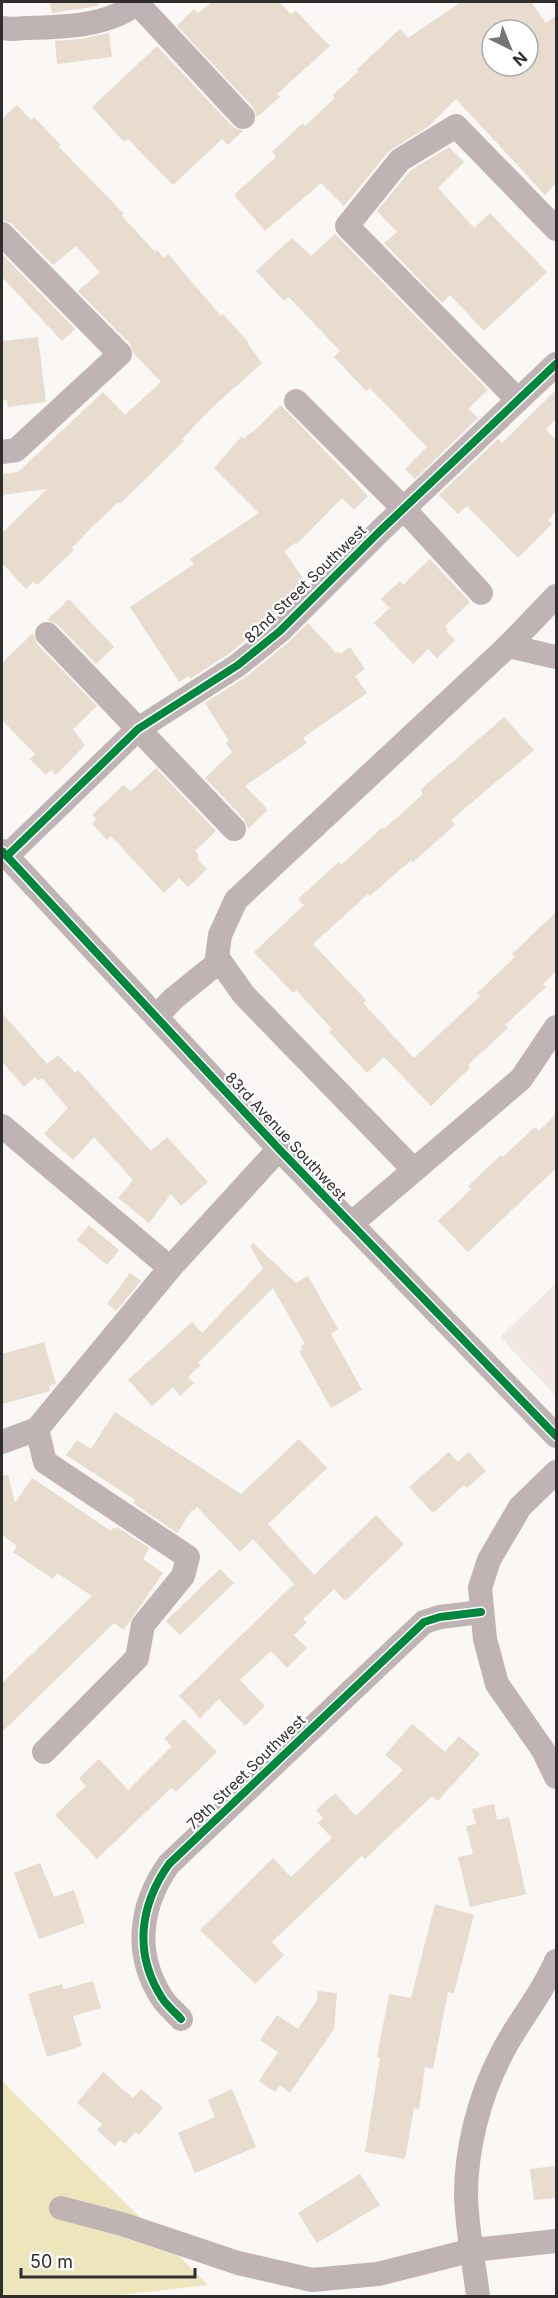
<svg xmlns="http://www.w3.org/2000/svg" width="558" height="2298" font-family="Inter,sans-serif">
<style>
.built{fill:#f1e8e4}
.green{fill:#ede6bd}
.building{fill:#e7dcce;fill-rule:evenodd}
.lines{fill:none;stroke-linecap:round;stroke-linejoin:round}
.minor{stroke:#bfb3b4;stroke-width:24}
.cycleway-casing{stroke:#fff;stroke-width:11}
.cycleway{stroke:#00873e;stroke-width:8}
.labels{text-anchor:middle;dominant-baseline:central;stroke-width:4.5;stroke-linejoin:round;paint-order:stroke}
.street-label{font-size:15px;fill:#302e2d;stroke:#fff}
</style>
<rect width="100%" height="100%" fill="#faf7f5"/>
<polygon class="built" points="556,1283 556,1396 500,1337"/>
<polygon class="green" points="2,2081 208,2285 111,2296 2,2296"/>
<g class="building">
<polygon points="50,2 98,2 99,6 52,13"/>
<polygon points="212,2 279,2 291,14 296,11 330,46 277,94 280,97 257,117 253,107 177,26 194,9 198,13"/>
<path d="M461,2H531L546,23L556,16V183L545,195L456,99L429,126L389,151L344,206L321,183L265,231L234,195L276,157L272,152L303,123L305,126L335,98L333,95L358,72L356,70L400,29L408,38ZM492,30H528V66H492Z"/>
<polygon points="109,33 112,57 57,64 55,41 81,39"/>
<polygon points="157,46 233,127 243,131 228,145 222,139 173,185 128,139 124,142 92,107"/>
<polygon points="17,105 31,120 34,117 61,145 59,147 124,214 122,216 155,252 157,250 164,258 168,254 221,316 223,314 249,343 248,344 262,363 214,406 182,439 184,441 120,504 118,502 88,531 72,548 74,550 37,585 33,582 26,589 2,563 2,533 47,489 2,495 2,474 18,472 103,392 125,415 161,382 134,354 130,344 78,291 100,272 76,246 53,265 12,224 2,220 2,119"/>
<polygon points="449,147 464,162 438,188 474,228 490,213 547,272 484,331 450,295 442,303 384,243 397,232 377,211 410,171"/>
<polygon points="335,234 488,390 468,409 478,418 415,479 405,469 427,447 370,388 366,391 334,357 340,351 289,297 284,301 256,271 292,238 311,256"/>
<polygon points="2,254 75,329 62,341 2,277"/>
<polygon points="38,337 46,402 8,407 7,400 2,401 2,341"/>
<polygon points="556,390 556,419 546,429 556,440 556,511 548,520 552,524 518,558 467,506 458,514 439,495 498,439 502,443 508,437"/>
<polygon points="281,405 368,496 354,510 342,498 297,544 295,543 284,551 307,584 270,620 230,653 190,679 189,676 179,682 130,607 194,564 190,559 259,513 214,468 242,436 244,439 251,432 252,433"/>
<polygon points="430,559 470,602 445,626 448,629 446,631 455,640 437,658 428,649 413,664 374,623 390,608 381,599 400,581 403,585"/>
<polygon points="69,599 114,647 96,664 57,624 47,620"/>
<polygon points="308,623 336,653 339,652 340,654 350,647 365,669 355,676 367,693 303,738 307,743 245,786 268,810 248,829 244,819 205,778 232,752 226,743 229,741 205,703 247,676 289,642"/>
<polygon points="33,633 37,644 97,706 73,729 85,745 56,775 51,770 46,775 30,759 35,754 2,720 2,663"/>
<polygon points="504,717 534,750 451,820 455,825 413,862 411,860 370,896 368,894 313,944 366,1000 363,1003 414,1058 480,996 477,993 515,957 512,954 556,912 556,971 543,984 546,987 505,1025 508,1028 468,1065 470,1068 431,1106 384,1057 367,1073 329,1032 332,1029 296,990 293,993 254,952 304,905 298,899 339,862 341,865 382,828 384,829 423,794 420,790"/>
<polygon points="156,768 216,831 195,851 198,854 198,860 207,869 188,887 179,878 164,893 111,836 107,840 92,824 96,819 92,815 123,785 131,791"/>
<polygon points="2,1013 47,1064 58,1055 75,1073 78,1070 151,1151 167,1137 208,1182 181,1206 171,1194 149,1223 118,1198 133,1180 94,1137 73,1160 44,1134 68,1108 42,1078 39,1081 35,1077 24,1087 2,1062"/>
<polygon points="556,1114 556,1168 468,1252 438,1221 471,1189 468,1186 501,1155 503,1157 535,1127 539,1131"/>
<polygon points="89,1225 119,1250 107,1265 77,1240"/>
<polygon points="253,1243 296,1283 308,1276 338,1329 331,1334 362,1390 331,1408 299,1351 303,1350 301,1346 305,1344 273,1288 198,1363 201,1365 188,1377 194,1383 180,1396 173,1387 152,1406 128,1380 192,1322 202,1333 263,1269 250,1246"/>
<polygon points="130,1273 141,1281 116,1311 107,1304"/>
<polygon points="44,1342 56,1384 49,1386 50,1391 2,1404 2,1354"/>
<polygon points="115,1412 241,1494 299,1439 327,1468 268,1524 314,1575 376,1515 404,1544 345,1601 334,1589 303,1619 307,1622 294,1635 307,1648 287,1668 271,1651 240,1680 265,1706 245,1726 219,1699 200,1718 179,1696 294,1584 253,1539 240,1552 197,1507 194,1511 192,1510 177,1533 133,1503 135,1500 66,1455 77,1440 91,1449"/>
<polygon points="449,1452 458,1462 469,1452 486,1471 467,1488 464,1485 433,1513 409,1487"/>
<polygon points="2,1475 8,1475 15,1503 32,1478 111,1531 113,1527 115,1529 117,1527 149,1548 143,1559 163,1573 124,1630 114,1623 2,1732 2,1683 92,1596 57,1573 53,1579 13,1552 17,1546 2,1535"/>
<polygon points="220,1569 234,1583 180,1635 166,1621"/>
<polygon points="184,1719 217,1752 176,1792 171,1788 97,1859 55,1815 86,1786 79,1778 99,1759 128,1790 172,1746 164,1739"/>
<polygon points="412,1724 445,1752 459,1736 480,1754 438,1801 432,1796 365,1859 362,1856 272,1942 284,1955 255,1984 200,1930 273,1858 291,1877 332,1838 318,1823 323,1818 316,1810 335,1793 356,1816 403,1770 385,1755"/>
<polygon points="494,1804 497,1820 509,1817 526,1894 470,1907 458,1857 473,1854 466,1826 476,1824 472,1809"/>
<polygon points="40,1863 54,1897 74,1890 85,1923 39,1939 14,1873"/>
<polygon points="435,1904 474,1915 454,1993 448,1992 433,2069 425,2067 419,2109 414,2108 405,2159 365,2152 380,2058 377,2057 389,1994 411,1998"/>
<polygon points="93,1981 101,2008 73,2016 82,2046 47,2057 28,1994 62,1984 64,1989"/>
<polygon points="318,1991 337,1993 334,2029 290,2093 280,2085 275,2092 259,2081 278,2052 260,2040 277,2015 298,2029 317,2000"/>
<polygon points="103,2072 133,2098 141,2089 163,2108 139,2135 135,2132 125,2144 120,2140 115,2146 97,2130 102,2124 77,2103"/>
<polygon points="232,2089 256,2147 195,2173 178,2133 215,2117 208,2100"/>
<polygon points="556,2166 556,2198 534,2200 530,2169"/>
<polygon points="360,2174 380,2205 317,2243 298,2213"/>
</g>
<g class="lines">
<g class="minor">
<polyline points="137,3 243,117"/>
<path d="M2,28L12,29C55,26 104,30 139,2"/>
<polyline points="2,234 120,354 16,450 2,452"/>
<polyline points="518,400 347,226 400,160 456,126 556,229"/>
<polyline points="296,401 404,509 481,593"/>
<polyline points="47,634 234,829"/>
<polyline points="508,646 556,657"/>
<polyline points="2,851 279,1149 556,1436"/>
<polyline points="7,856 138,729 238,665 280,631 380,531 556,364"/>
<polyline points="156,1017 173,999 220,961"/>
<polyline points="2,1126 170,1268"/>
<polyline points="414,1170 244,995 217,957 220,935 236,900 508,646 556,596"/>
<polyline points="351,1224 521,1079 556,1027"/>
<polyline points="37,1429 45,1462 188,1557 183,1576 143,1625 137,1658 44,1752"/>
<polyline points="2,1442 37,1429 170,1268 279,1149"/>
<polyline points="556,1472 520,1507 489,1560 480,1588 485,1639 497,1684 543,1750 556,1777"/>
<path d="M181,2019C175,2012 167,2006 162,1998C133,1953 140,1905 169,1864L424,1622L440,1617L481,1612"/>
<polyline points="61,2208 122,2224 238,2263 312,2280 378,2274 473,2250 556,2241"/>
<path d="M478,2296C474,2263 467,2230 466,2196C466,2149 479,2097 501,2055C517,2022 542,1995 556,1961"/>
</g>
<g class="cycleway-casing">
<g id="cycleway">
<polyline points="2,851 279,1149 556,1436"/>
<polyline points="7,856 138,729 238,665 280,631 380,531 556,364"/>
<path d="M181,2019C175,2012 167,2006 162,1998C133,1953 140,1905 169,1864L424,1622L440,1617L481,1612"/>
</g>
</g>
<use href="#cycleway" class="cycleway"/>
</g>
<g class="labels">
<g class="street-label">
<text transform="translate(305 584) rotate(-44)">82nd Street Southwest</text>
<text transform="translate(286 1136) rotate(47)">83rd Avenue Southwest</text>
<text transform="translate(246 1772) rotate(-44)">79th Street Southwest</text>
</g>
</g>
<rect width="558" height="2298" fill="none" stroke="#302e2d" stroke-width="6"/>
<g transform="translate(510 48) rotate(137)"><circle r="28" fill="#ffffff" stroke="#acabab" stroke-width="1.5"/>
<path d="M0-4.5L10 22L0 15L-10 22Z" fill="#777473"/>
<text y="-9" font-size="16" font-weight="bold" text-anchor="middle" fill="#302e2d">N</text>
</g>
<path d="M21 2268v9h174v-9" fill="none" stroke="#302e2d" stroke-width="3"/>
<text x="30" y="2268" font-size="18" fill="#302e2d" stroke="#ffffff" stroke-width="4.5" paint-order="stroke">50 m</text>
</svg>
